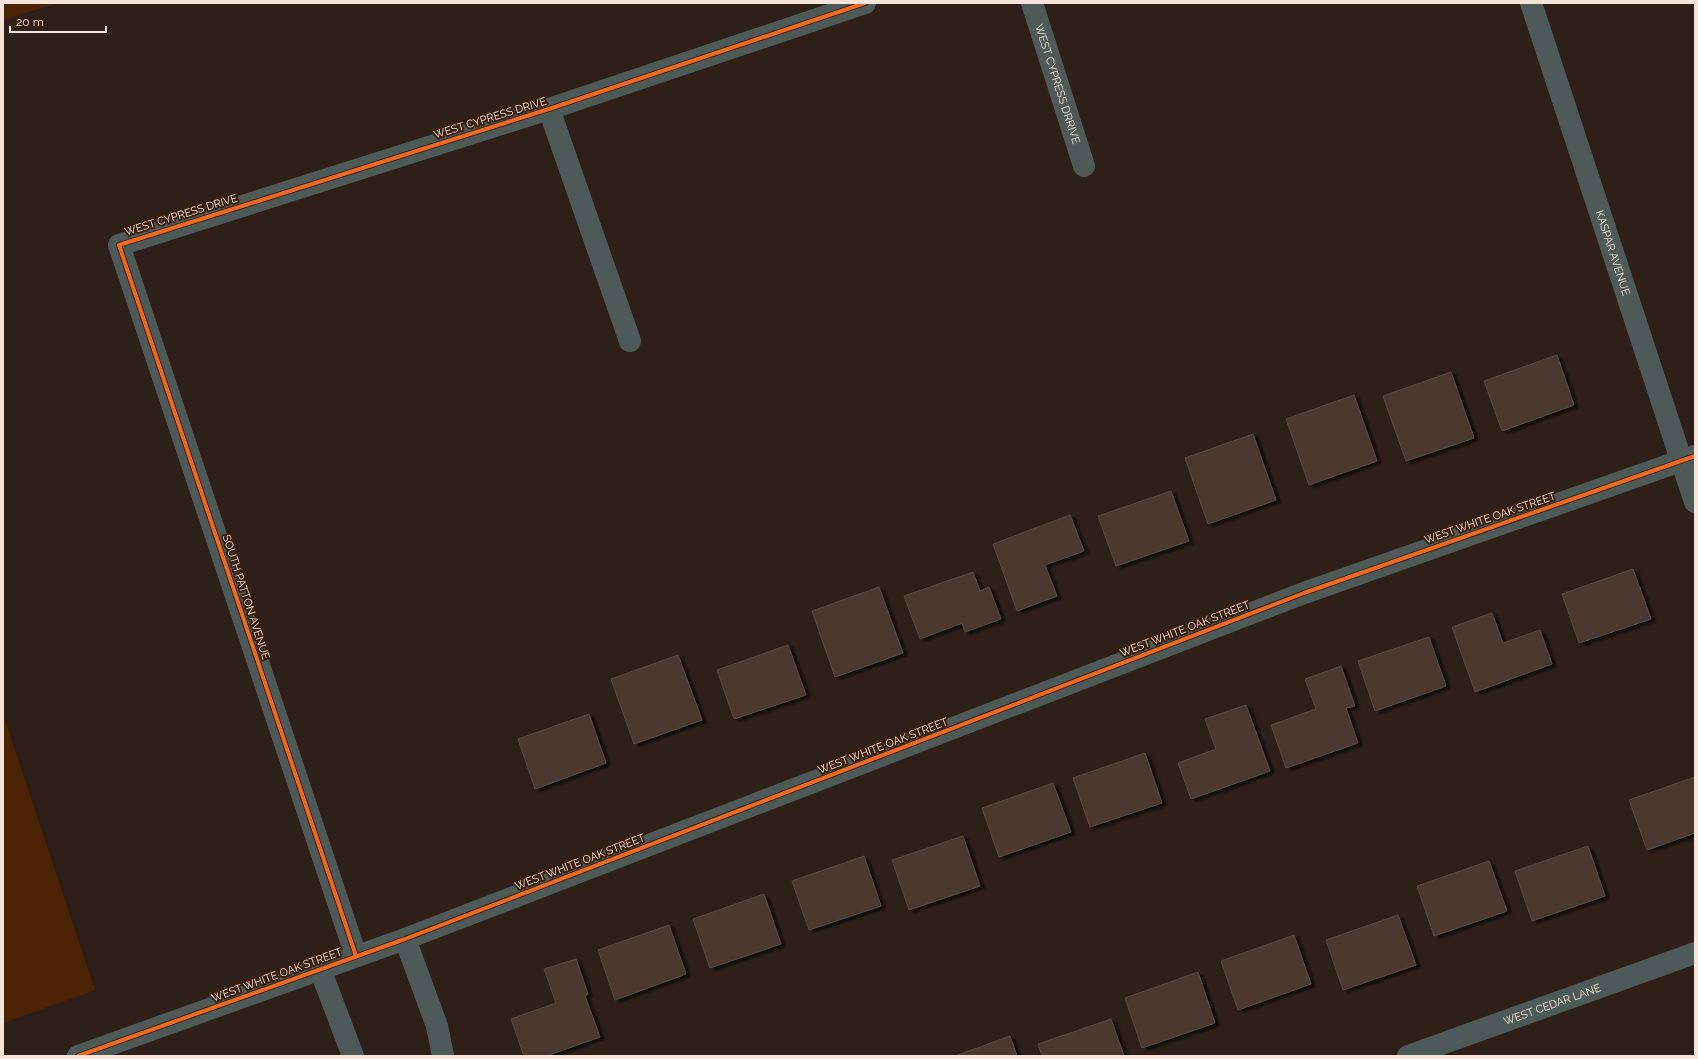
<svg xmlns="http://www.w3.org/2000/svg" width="1698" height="1059" font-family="Raleway,sans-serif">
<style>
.green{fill:#4d2306}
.building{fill:#4b392f;stroke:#564a43;filter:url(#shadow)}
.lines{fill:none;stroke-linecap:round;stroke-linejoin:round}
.minor{stroke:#4e5a57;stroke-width:22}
.cycleway-casing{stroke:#381e0e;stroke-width:6}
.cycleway{stroke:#ed6a23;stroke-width:4}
.labels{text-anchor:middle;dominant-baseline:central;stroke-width:4;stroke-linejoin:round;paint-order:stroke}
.street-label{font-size:11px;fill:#f6e3d9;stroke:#381e0e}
</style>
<defs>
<filter id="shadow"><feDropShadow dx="4.5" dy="2.5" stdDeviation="1" flood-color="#0009"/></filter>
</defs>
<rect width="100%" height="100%" fill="#2e2018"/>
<g class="green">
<polygon points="3,3 57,3 3,20"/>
<polygon points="3,714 95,990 3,1023"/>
</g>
<g class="building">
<polygon points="1557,355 1574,405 1502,431 1484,381"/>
<polygon points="1451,372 1474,438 1406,461 1383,396"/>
<polygon points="1354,395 1377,461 1309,485 1286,419"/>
<polygon points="1253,434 1276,500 1208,524 1185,458"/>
<polygon points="1171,491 1189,541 1116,566 1098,516"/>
<polygon points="1070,515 1084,551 1045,565 1057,596 1017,611 993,544"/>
<polygon points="1633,569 1651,619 1579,643 1562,594"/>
<polygon points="973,572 980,591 989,587 1001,619 965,632 962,623 920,639 904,596"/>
<polygon points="879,587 903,653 835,677 812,611"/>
<polygon points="1492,613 1503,643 1540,630 1552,664 1475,692 1452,627"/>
<polygon points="1429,637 1446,686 1375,711 1358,661"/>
<polygon points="788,645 806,695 734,719 717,670"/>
<polygon points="678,655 702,720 634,744 611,679"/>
<polygon points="1341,666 1355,706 1346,708 1358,743 1286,768 1271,725 1316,709 1305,679"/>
<polygon points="1246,705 1270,771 1191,799 1178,763 1216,749 1205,719"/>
<polygon points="589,714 606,763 535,789 518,739"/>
<polygon points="1145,753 1162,803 1090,827 1073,778"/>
<polygon points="1695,777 1695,833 1647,850 1629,800"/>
<polygon points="1053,783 1071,832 999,857 982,808"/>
<polygon points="963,836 980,886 909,910 892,860"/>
<polygon points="1588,846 1605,896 1532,921 1515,871"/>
<polygon points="864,856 881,906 809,930 792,881"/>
<polygon points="1489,861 1507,911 1434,936 1417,886"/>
<polygon points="764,894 781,944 710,968 693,919"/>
<polygon points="1398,915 1416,965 1343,990 1326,940"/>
<polygon points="669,925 686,974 615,1000 598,950"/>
<polygon points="1294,935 1311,984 1238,1010 1221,961"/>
<polygon points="576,959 588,994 585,996 600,1037 546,1056 524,1056 511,1019 556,1003 544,969"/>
<polygon points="1198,972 1215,1023 1142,1048 1125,998"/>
<polygon points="1111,1019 1124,1056 1042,1056 1038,1044"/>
<polygon points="1010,1036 1017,1056 955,1056"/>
</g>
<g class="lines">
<g class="minor">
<path id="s1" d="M1032,3L1084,166"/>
<path id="s2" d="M1531,3L1695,502"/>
<polyline points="549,109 630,341"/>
<polyline points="405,939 437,1026 443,1056"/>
<polyline points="356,956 119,245 549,109 865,3"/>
<polyline points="320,969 353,1056"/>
<polyline points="78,1056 405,939 1304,593 1695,456"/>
<path id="s3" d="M1408,1056L1695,953"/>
</g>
<g class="cycleway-casing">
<g id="cycleway">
<polyline points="356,956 119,245 549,109 865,3"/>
<polyline points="78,1056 405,939 1304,593 1695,456"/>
</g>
</g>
<use href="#cycleway" class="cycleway"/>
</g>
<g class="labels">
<g class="street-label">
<text stroke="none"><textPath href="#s1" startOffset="85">WEST CYPRESS DRRIVE</textPath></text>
<text transform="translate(490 118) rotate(-17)">WEST CYPRESS DRIVE</text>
<text transform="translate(181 215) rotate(-17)">WEST CYPRESS DRIVE</text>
<text stroke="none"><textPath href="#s2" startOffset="263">KASPAR AVENUE</textPath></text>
<text transform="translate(1490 518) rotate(-19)">WEST WHITE OAK STREET</text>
<text transform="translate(246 597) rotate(72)">SOUTH PATTON AVENUE</text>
<text transform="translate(1185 629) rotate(-21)">WEST WHITE OAK STREET</text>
<text transform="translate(883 746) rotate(-21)">WEST WHITE OAK STREET</text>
<text transform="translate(580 862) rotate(-21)">WEST WHITE OAK STREET</text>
<text transform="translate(277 975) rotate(-20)">WEST WHITE OAK STREET</text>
<text stroke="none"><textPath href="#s3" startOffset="153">WEST CEDAR LANE</textPath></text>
</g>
</g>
<rect width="1698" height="1059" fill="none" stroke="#f6e3d9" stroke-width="8"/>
<path d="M10 26v6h96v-6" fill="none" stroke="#f6e3d9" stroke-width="2"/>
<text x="16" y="26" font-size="12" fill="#f6e3d9" stroke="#381e0e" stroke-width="3" paint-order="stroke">20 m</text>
</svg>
